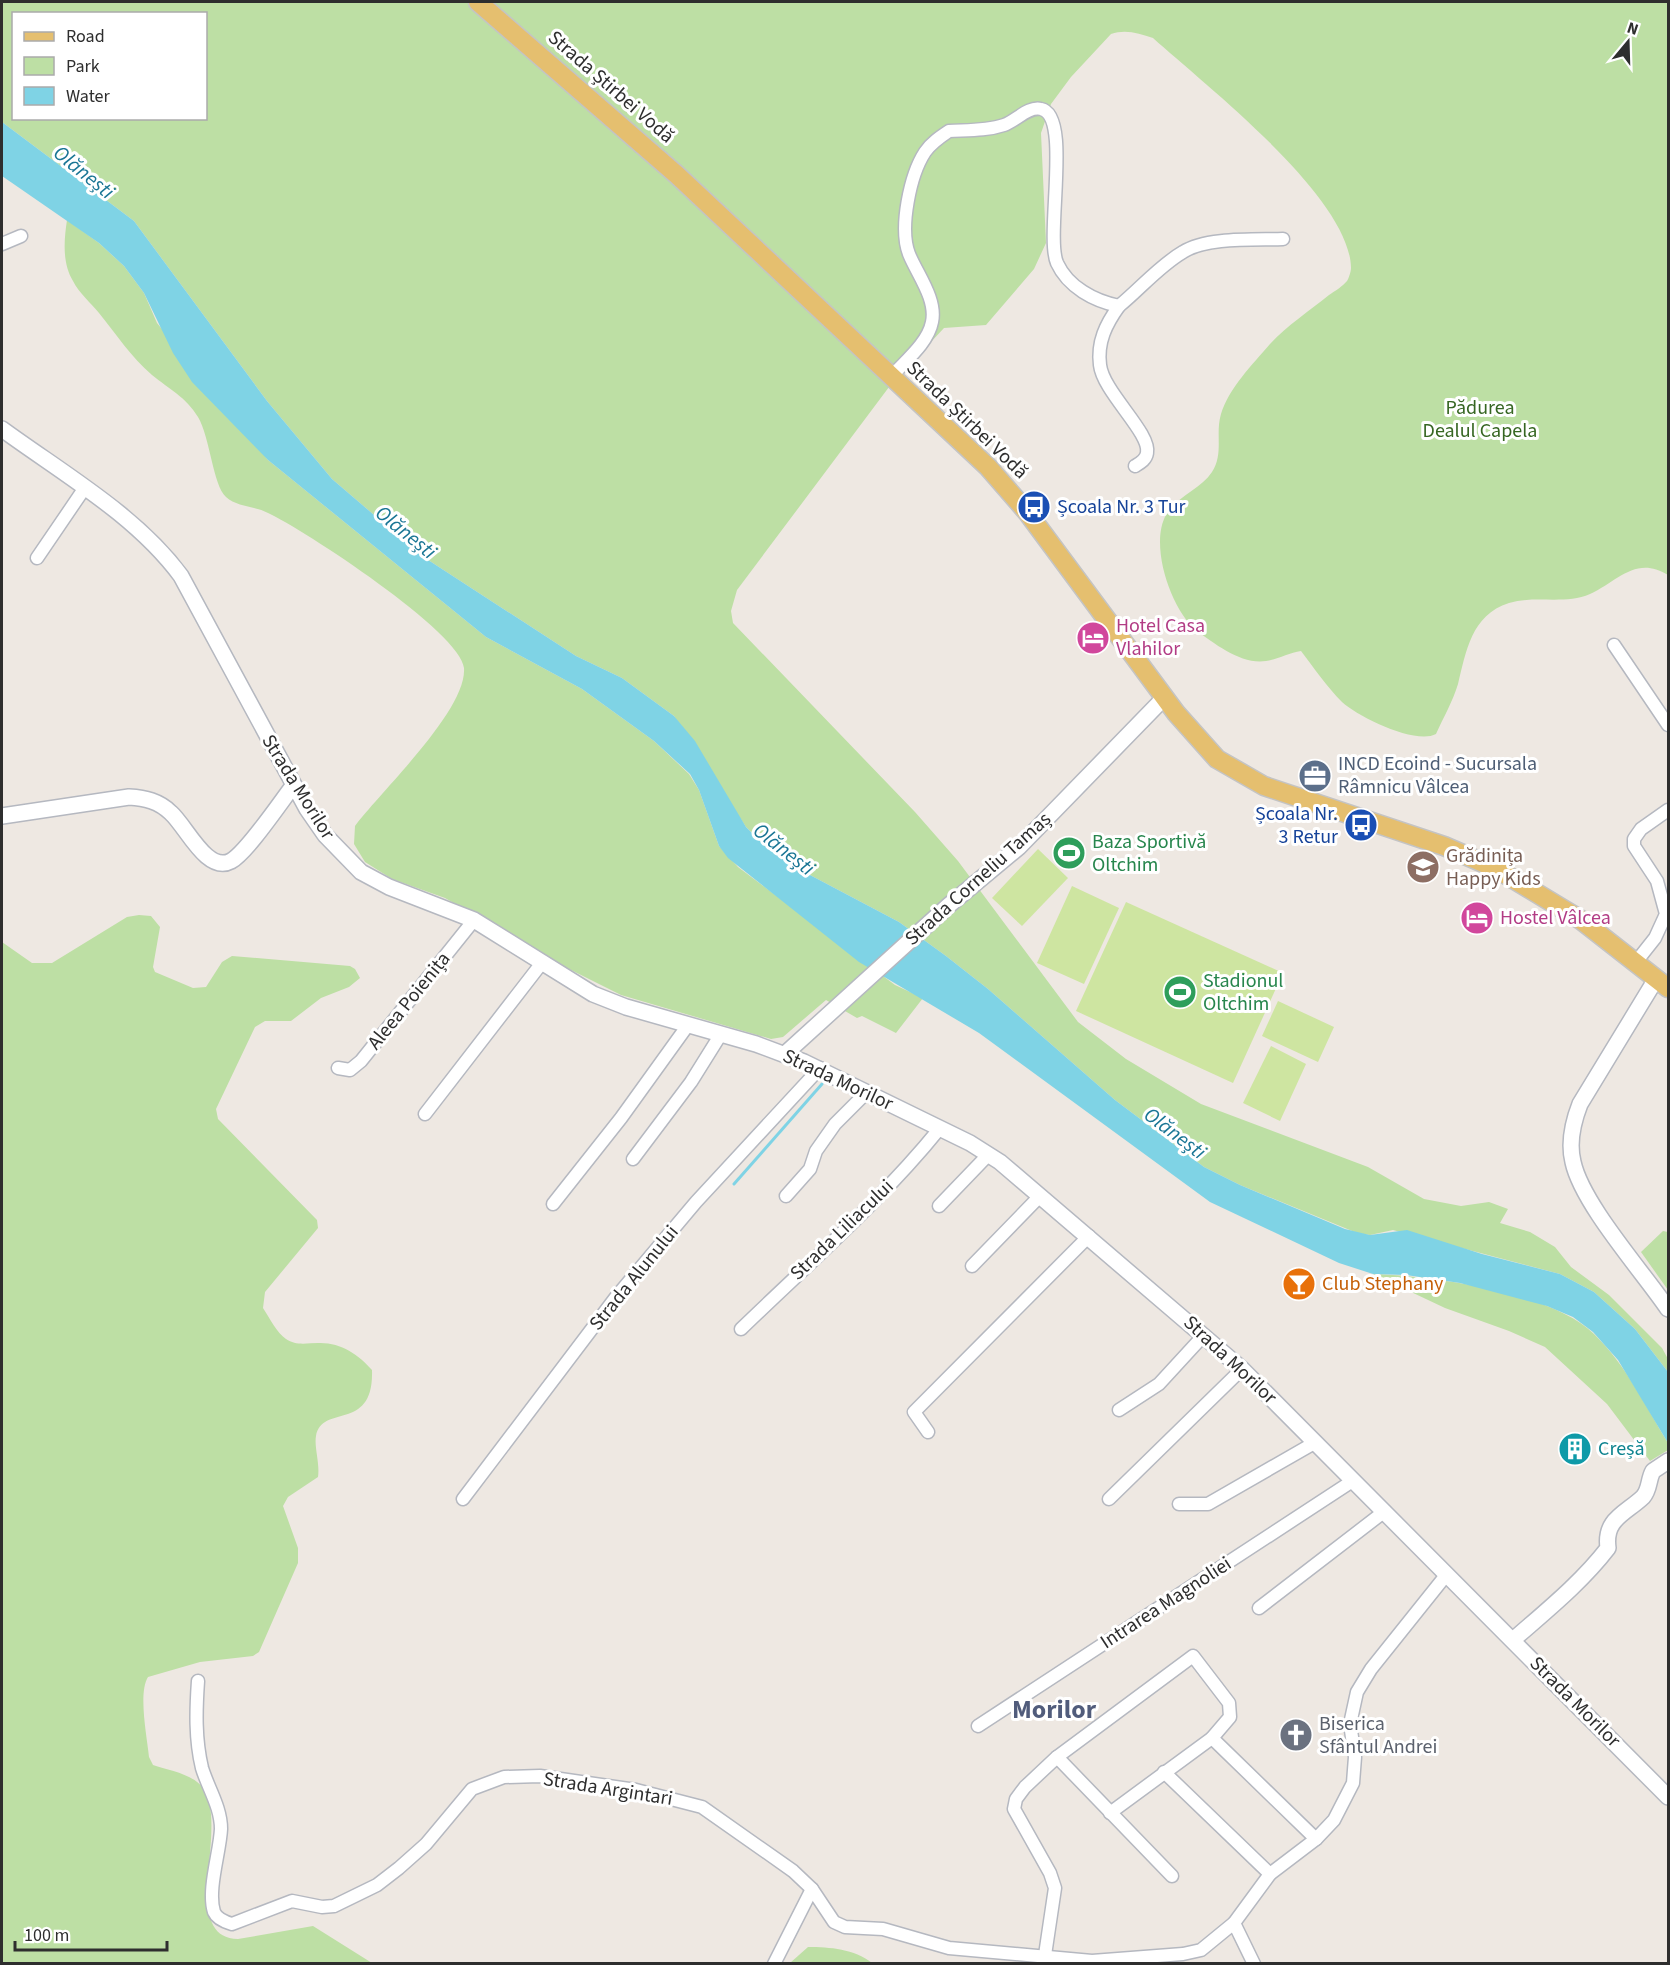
<svg xmlns="http://www.w3.org/2000/svg" width="1670" height="1965" font-family="'Source Sans 3',sans-serif">
<style>
.green{fill:#bddfa4;fill-rule:evenodd}
.pitch{fill:#cee5a1}
.water{fill:#7fd3e5}
.lines{fill:none;stroke-linecap:round;stroke-linejoin:round}
.stream{stroke:#7fd3e5;stroke-width:3}
.minor-casing{stroke:#b5b8c0;stroke-width:15}
.tertiary-casing{stroke:#b5b8c0;stroke-width:18}
.primary-casing{stroke:#c4c4c4;stroke-width:21}
.minor{stroke:#fff;stroke-width:12}
.tertiary{stroke:#fff;stroke-width:15}
.primary{stroke:#e5bf6f;stroke-width:18}
.labels{text-anchor:middle;dominant-baseline:central;stroke-width:6;stroke-linejoin:round;paint-order:stroke}
.street-label{font-size:20px;fill:#2e2e2e;stroke:#fff}
.park-label{font-size:20px;fill:#366622;stroke:#fff}
.transit-label{font-size:20px;fill:#164399;stroke:#fff;text-anchor:start}
.hotel-label{font-size:20px;fill:#b23c85;stroke:#fff;text-anchor:start}
.service-label{font-size:20px;fill:#4e5e75;stroke:#fff;text-anchor:start}
.leisure-label{font-size:20px;fill:#27864d;stroke:#fff;text-anchor:start}
.education-label{font-size:20px;fill:#785e54;stroke:#fff;text-anchor:start}
.food-label{font-size:20px;fill:#c56008;stroke:#fff;text-anchor:start}
.culture-label{font-size:20px;fill:#0d838f;stroke:#fff;text-anchor:start}
.worship-label{font-size:20px;fill:#5b616d;stroke:#fff;text-anchor:start}
.water-label{font-size:21px;font-style:italic;fill:#1a7695;stroke:#fff}
.district-label{font-size:26px;font-weight:bold;fill:#515c7b;stroke:#fff}
</style>
<rect width="100%" height="100%" fill="#eee8e2"/>
<g class="green">
<path d="M2,2H1668V575C1636,555 1618,581 1590,594C1565,605 1535,595 1509,603C1471,615 1466,652 1458,684C1453,701 1443,718 1436,734C1416,745 1358,717 1342,702C1327,687 1314,668 1301,651C1289,653 1278,659 1266,661C1242,665 1215,644 1197,631C1171,610 1149,545 1166,515C1177,496 1201,489 1212,472C1224,453 1215,434 1221,414C1229,388 1252,365 1270,344C1288,325 1309,311 1329,295C1335,291 1343,286 1347,281C1349,278 1351,271 1351,268C1350,197 1205,85 1153,38C1139,33 1125,29 1111,34L1071,77L1051,104L1041,133L1046,243L1034,269L986,325L944,328L889,387L737,590L731,611L733,623L915,812L958,861L1078,1022L1126,1059L1201,1104L1368,1167L1424,1199L1461,1206L1489,1202L1508,1209L1500,1223L1530,1232L1555,1247L1571,1267L1609,1295L1662,1348L1668,1359V1372L1635,1329L1594,1292L1560,1274L1393,1230L1370,1235L1357,1233L1240,1185L1204,1167L1115,1100L988,989L946,956L899,922L791,865L765,846L746,827L674,716L622,678L576,656L422,556L332,479L267,401L134,221L2,122ZM14,14H206V118H14Z"/>
<path d="M67,220L99,243L124,266L144,293L157,323L268,460L486,637L582,689L654,741L689,774L699,790L719,846L738,867L895,985L923,998L896,1033L862,1016L857,1018L826,1000L783,1037L771,1039L621,995L563,966L445,898L392,879L365,862L354,844L355,826C382,790 467,710 464,668C462,633 303,529 268,513C255,506 237,507 226,497C213,485 210,437 198,417C186,397 169,389 152,375C131,357 116,334 99,313C91,303 79,293 73,281C62,263 64,240 67,220Z"/>
<path d="M139,915L151,916L160,927L153,967L155,972L193,988L206,987L222,962L232,956L350,966L355,969L360,978L349,987L321,998L291,1021H265L255,1027L216,1109L218,1119L317,1220L318,1228L265,1292L263,1308C269,1317 277,1333 286,1339C296,1346 307,1343 318,1343C340,1342 358,1354 372,1370C374,1433 322,1403 316,1436C314,1447 320,1463 318,1477L288,1497L283,1506L298,1548V1563L259,1652L253,1656L200,1662L148,1677C138,1693 147,1737 149,1757L153,1765C168,1770 193,1774 203,1788C230,1825 178,1938 238,1939L313,1926L372,1963H2V942L32,963H52L127,917Z"/>
<polygon points="1663,1231 1668,1232 1668,1290 1641,1252"/>
<path d="M1373,1274C1432,1276 1552,1292 1594,1334C1626,1365 1645,1405 1668,1443V1450L1650,1461L1607,1404L1545,1347L1509,1331L1445,1308Z"/>
<path d="M808,1947C830,1947 854,1949 872,1963H790Z"/>
</g>
<g class="pitch">
<polygon points="1038,849 1068,878 1022,926 992,898"/>
<polygon points="1072,886 1119,908 1084,984 1037,963"/>
<polygon points="1126,902 1283,973 1233,1083 1076,1011"/>
<polygon points="1278,1001 1334,1027 1318,1062 1262,1036"/>
<polygon points="1271,1046 1306,1064 1280,1121 1243,1103"/>
</g>
<polygon class="water" points="2,122 134,221 267,401 332,479 422,556 576,656 622,678 674,716 695,741 746,827 765,846 791,865 899,922 946,956 988,989 1115,1100 1204,1167 1240,1185 1345,1229 1370,1235 1407,1230 1482,1254 1560,1274 1594,1292 1635,1329 1668,1372 1668,1443 1618,1360 1593,1332 1573,1317 1547,1306 1460,1283 1406,1275 1373,1274 1339,1263 1210,1202 979,1033 859,962 728,858 719,846 699,790 690,774 654,741 582,689 486,637 268,460 192,382 173,353 144,293 124,266 99,243 2,176"/>
<g class="lines">
<polyline class="stream" points="734,1184 822,1084"/>
<g class="minor-casing">
<g id="minor">
<polyline points="2,244 21,236"/>
<path d="M1119,306C1106,324 1097,342 1100,365C1103,392 1151,433 1147,453C1146,460 1140,463 1135,466"/>
<path d="M891,377C905,361 928,343 932,322C937,299 917,274 909,254C899,228 910,175 925,152C931,143 940,137 949,131C967,130 986,131 1004,125C1016,121 1028,106 1041,109C1072,115 1045,235 1057,263C1068,287 1094,301 1119,306C1140,289 1159,266 1183,252C1206,237 1255,240 1283,239"/>
<polyline points="37,558 84,489"/>
<polyline points="1614,645 1668,725"/>
<polyline points="1636,962 1655,938 1666,914 1657,881 1634,846 1634,839 1641,829 1668,810"/>
<polyline points="338,1068 350,1070 361,1061 474,920"/>
<polyline points="425,1114 541,964"/>
<polyline points="633,1159 691,1082 721,1034"/>
<polyline points="786,1196 810,1169 816,1151 835,1124 867,1092"/>
<polyline points="553,1204 621,1118 688,1025"/>
<polyline points="939,1206 989,1154"/>
<polyline points="972,1266 1040,1196"/>
<path d="M741,1329C808,1264 881,1201 940,1128"/>
<polyline points="1119,1410 1159,1384 1204,1335"/>
<polyline points="928,1432 914,1412 1089,1236"/>
<polyline points="463,1499 616,1297 696,1202 820,1068"/>
<polyline points="1109,1499 1242,1369"/>
<polyline points="1179,1504 1208,1504 1316,1442"/>
<polyline points="1259,1608 1385,1511"/>
<path d="M198,1681C196,1710 195,1739 202,1768C208,1788 221,1807 221,1829C220,1852 207,1890 214,1912C217,1919 225,1922 232,1924L292,1901L322,1907L334,1906L377,1885L399,1868L426,1844L472,1789L504,1777L540,1776L636,1790L702,1807L793,1871L812,1889L834,1922L845,1927L883,1929L949,1948L1092,1961L1183,1954L1201,1950L1234,1923L1270,1874L1316,1839L1334,1820L1353,1783L1355,1757L1350,1724L1357,1692L1371,1669L1447,1574"/>
<polyline points="978,1726 1354,1480"/>
<polyline points="1212,1738 1316,1839"/>
<polyline points="1057,1757 1172,1876"/>
<polyline points="1164,1772 1270,1874"/>
<polyline points="1234,1923 1254,1964"/>
<polyline points="1045,1955 1055,1888 1050,1873 1014,1809 1016,1799 1025,1787 1057,1757 1193,1656 1229,1703 1230,1717 1212,1738 1110,1813"/>
<polyline points="774,1964 812,1889"/>
</g>
</g>
<g class="tertiary-casing">
<g id="tertiary">
<path d="M2,429C62,473 136,515 181,576L307,809L325,835L361,872L389,887L474,920L593,994L626,1007L756,1044L804,1062L970,1143L1000,1162L1242,1369L1668,1797"/>
<path d="M2,816L129,797C145,798 159,801 171,813C186,826 207,874 231,861C247,852 280,803 293,786"/>
<path d="M1656,979L1580,1104C1573,1122 1568,1142 1573,1162C1582,1204 1643,1272 1668,1309"/>
<polyline points="785,1054 948,906 1019,847 1164,698"/>
<path d="M1513,1640C1546,1611 1581,1583 1608,1548C1604,1519 1625,1514 1643,1497C1650,1489 1648,1480 1653,1471L1668,1461"/>
</g>
</g>
<g class="primary-casing">
<polyline id="primary" points="478,2 677,175 988,467 1027,512 1176,713 1217,759 1264,786 1444,846 1495,868 1581,920 1668,988"/>
</g>
<use href="#minor" class="minor"/>
<use href="#tertiary" class="tertiary"/>
<use href="#primary" class="primary"/>
</g>
<defs>
<g id="bus-disc" transform="scale(1.725)"><circle r="9.5" fill="#1a4fb4" stroke="#fff"/><path d="M-5-6H5V4H4V6H2V4H-2V6H-4V4H-5ZM-3.5-4V0h7V-4ZM-3.5 1.2v1.5H-2V1.2ZM2 1.2v1.5H3.5V1.2Z" fill="#fff"/></g>
<g id="hotel-disc" transform="scale(1.725)"><circle r="9.5" fill="#d1479c" stroke="#fff"/><path d="M-6-4.5h1.5V1H6V5H4.5V3h-9V5H-6ZM-4 0a1.8 1.8 0 1 1 3.6 0ZM.5 0V-2.5h3Q6-2.5 6 0Z" fill="#fff"/></g>
<g id="office-disc" transform="scale(1.725)"><circle r="9.5" fill="#5c6f8a" stroke="#fff"/><path d="M-6-3h4V-5.5h4V-3h4V5H-6ZM-1-4.5V-3h2v-1.5ZM-6 0V1H6V0Z" fill="#fff"/></g>
<g id="stadium-disc" transform="scale(1.725)"><circle r="9.5" fill="#2e9e5b" stroke="#fff"/><path d="M0-5a6.5 5 0 1 0 0 10a6.5 5 0 1 0 0-10ZM-3.5-1.8h7v3.6h-7Z" fill="#fff"/></g>
<g id="school-disc" transform="scale(1.725)"><circle r="9.5" fill="#8d6e63" stroke="#fff"/><path d="M0-5L7-2L0 1L-7-2ZM-4 1L0 2.5L4 1V4Q0 6-4 4Z" fill="#fff"/></g>
<g id="bar-disc" transform="scale(1.725)"><circle r="9.5" fill="#e8710a" stroke="#fff"/><path d="M-6-5H6L.8 .8V4.5H3.5V6h-7V4.5H-.8V.8Z" fill="#fff"/></g>
<g id="building-disc" transform="scale(1.725)"><circle r="9.5" fill="#0f9aa8" stroke="#fff"/><path d="M-4-6H4V6H1V3H-1V6H-4ZM-2.5-4.3h1.7v1.8h-1.7ZM.8-4.3h1.7v1.8H.8ZM-2.5-1h1.7V.8h-1.7ZM.8-1h1.7V.8H.8Z" fill="#fff"/></g>
<g id="church-disc" transform="scale(1.725)"><circle r="9.5" fill="#6b7280" stroke="#fff"/><path d="M-1.2-6h2.4v3.5h3.3v2.4h-3.3V6h-2.4V-.1h-3.3v-2.4h3.3Z" fill="#fff"/></g>
</defs>
<g fill-rule="evenodd">
<use href="#bus-disc" x="1034" y="507"/>
<use href="#hotel-disc" x="1093" y="638"/>
<use href="#office-disc" x="1315" y="776"/>
<use href="#bus-disc" x="1361" y="825"/>
<use href="#stadium-disc" x="1069" y="853"/>
<use href="#school-disc" x="1423" y="867"/>
<use href="#hotel-disc" x="1477" y="918"/>
<use href="#stadium-disc" x="1180" y="992"/>
<use href="#bar-disc" x="1299" y="1284"/>
<use href="#building-disc" x="1575" y="1449"/>
<use href="#church-disc" x="1296" y="1735"/>
</g>
<g class="labels">
<g class="street-label">
<text transform="translate(611 87) rotate(41)">Strada Știrbei Vodă</text>
<text transform="translate(967 420) rotate(44)">Strada Știrbei Vodă</text>
<text transform="translate(298 787) rotate(58)">Strada Morilor</text>
<text transform="translate(978 879) rotate(-42)">Strada Corneliu Tamaș</text>
<text transform="translate(409 1001) rotate(-51)">Aleea Poienița</text>
<text transform="translate(838 1080) rotate(25)">Strada Morilor</text>
<text transform="translate(842 1230) rotate(-44)">Strada Liliacului</text>
<text transform="translate(634 1278) rotate(-51)">Strada Alunului</text>
<text transform="translate(1230 1360) rotate(43)">Strada Morilor</text>
<text transform="translate(1166 1603) rotate(-33)">Intrarea Magnoliei</text>
<text transform="translate(1575 1702) rotate(45)">Strada Morilor</text>
<text transform="translate(608 1789) rotate(9)">Strada Argintari</text>
</g>
<g class="park-label">
<text x="1480" y="408">Pădurea<tspan x="1480" dy="23">Dealul Capela</tspan></text>
</g>
<g class="transit-label">
<text x="1057" y="507">Școala Nr. 3 Tur</text>
<text x="1338" y="814" text-anchor="end">Școala Nr.<tspan x="1338" dy="23">3 Retur</tspan></text>
</g>
<g class="hotel-label">
<text x="1116" y="626">Hotel Casa<tspan x="1116" dy="23">Vlahilor</tspan></text>
<text x="1500" y="918">Hostel Vâlcea</text>
</g>
<g class="service-label">
<text x="1338" y="764">INCD Ecoind - Sucursala<tspan x="1338" dy="23">Râmnicu Vâlcea</tspan></text>
</g>
<g class="leisure-label">
<text x="1092" y="842">Baza Sportivă<tspan x="1092" dy="23">Oltchim</tspan></text>
<text x="1203" y="981">Stadionul<tspan x="1203" dy="23">Oltchim</tspan></text>
</g>
<g class="education-label">
<text x="1446" y="856">Grădinița<tspan x="1446" dy="23">Happy Kids</tspan></text>
</g>
<g class="food-label">
<text x="1322" y="1284">Club Stephany</text>
</g>
<g class="culture-label">
<text x="1598" y="1449">Creșă</text>
</g>
<g class="worship-label">
<text x="1319" y="1724">Biserica<tspan x="1319" dy="23">Sfântul Andrei</tspan></text>
</g>
<g class="water-label">
<text transform="translate(84 172) rotate(39)">Olănești</text>
<text transform="translate(406 532) rotate(39)">Olănești</text>
<text transform="translate(784 849) rotate(38)">Olănești</text>
<text transform="translate(1175 1133) rotate(37)">Olănești</text>
</g>
<g class="district-label">
<text x="1054" y="1709">Morilor</text>
</g>
</g>
<rect width="1670" height="1965" fill="none" stroke="#2e2e2e" stroke-width="6"/>
<rect x="12" y="12" width="195" height="108" fill="#ffffff" stroke="#ababab" stroke-width="1.5"/>
<rect x="24" y="32" width="30" height="9" fill="#e5bf6f" stroke="#ababab" stroke-width="1.5"/>
<text x="66" y="42" font-size="18" fill="#2e2e2e">Road</text>
<rect x="24" y="57" width="30" height="18" fill="#bddfa4" stroke="#ababab" stroke-width="1.5"/>
<text x="66" y="72" font-size="18" fill="#2e2e2e">Park</text>
<rect x="24" y="87" width="30" height="18" fill="#7fd3e5" stroke="#ababab" stroke-width="1.5"/>
<text x="66" y="102" font-size="18" fill="#2e2e2e">Water</text>
<g transform="translate(1628 42) rotate(19)" stroke="#ffffff" stroke-width="4.5" paint-order="stroke">
<path d="M0-4.5L10 22L0 15L-10 22Z" fill="#2e2e2e"/>
<text y="-9" font-size="16" font-weight="bold" text-anchor="middle" fill="#2e2e2e">N</text>
</g>
<path d="M15 1941v9h152v-9" fill="none" stroke="#2e2e2e" stroke-width="3"/>
<text x="24" y="1941" font-size="18" fill="#2e2e2e" stroke="#ffffff" stroke-width="4.5" paint-order="stroke">100 m</text>
</svg>
